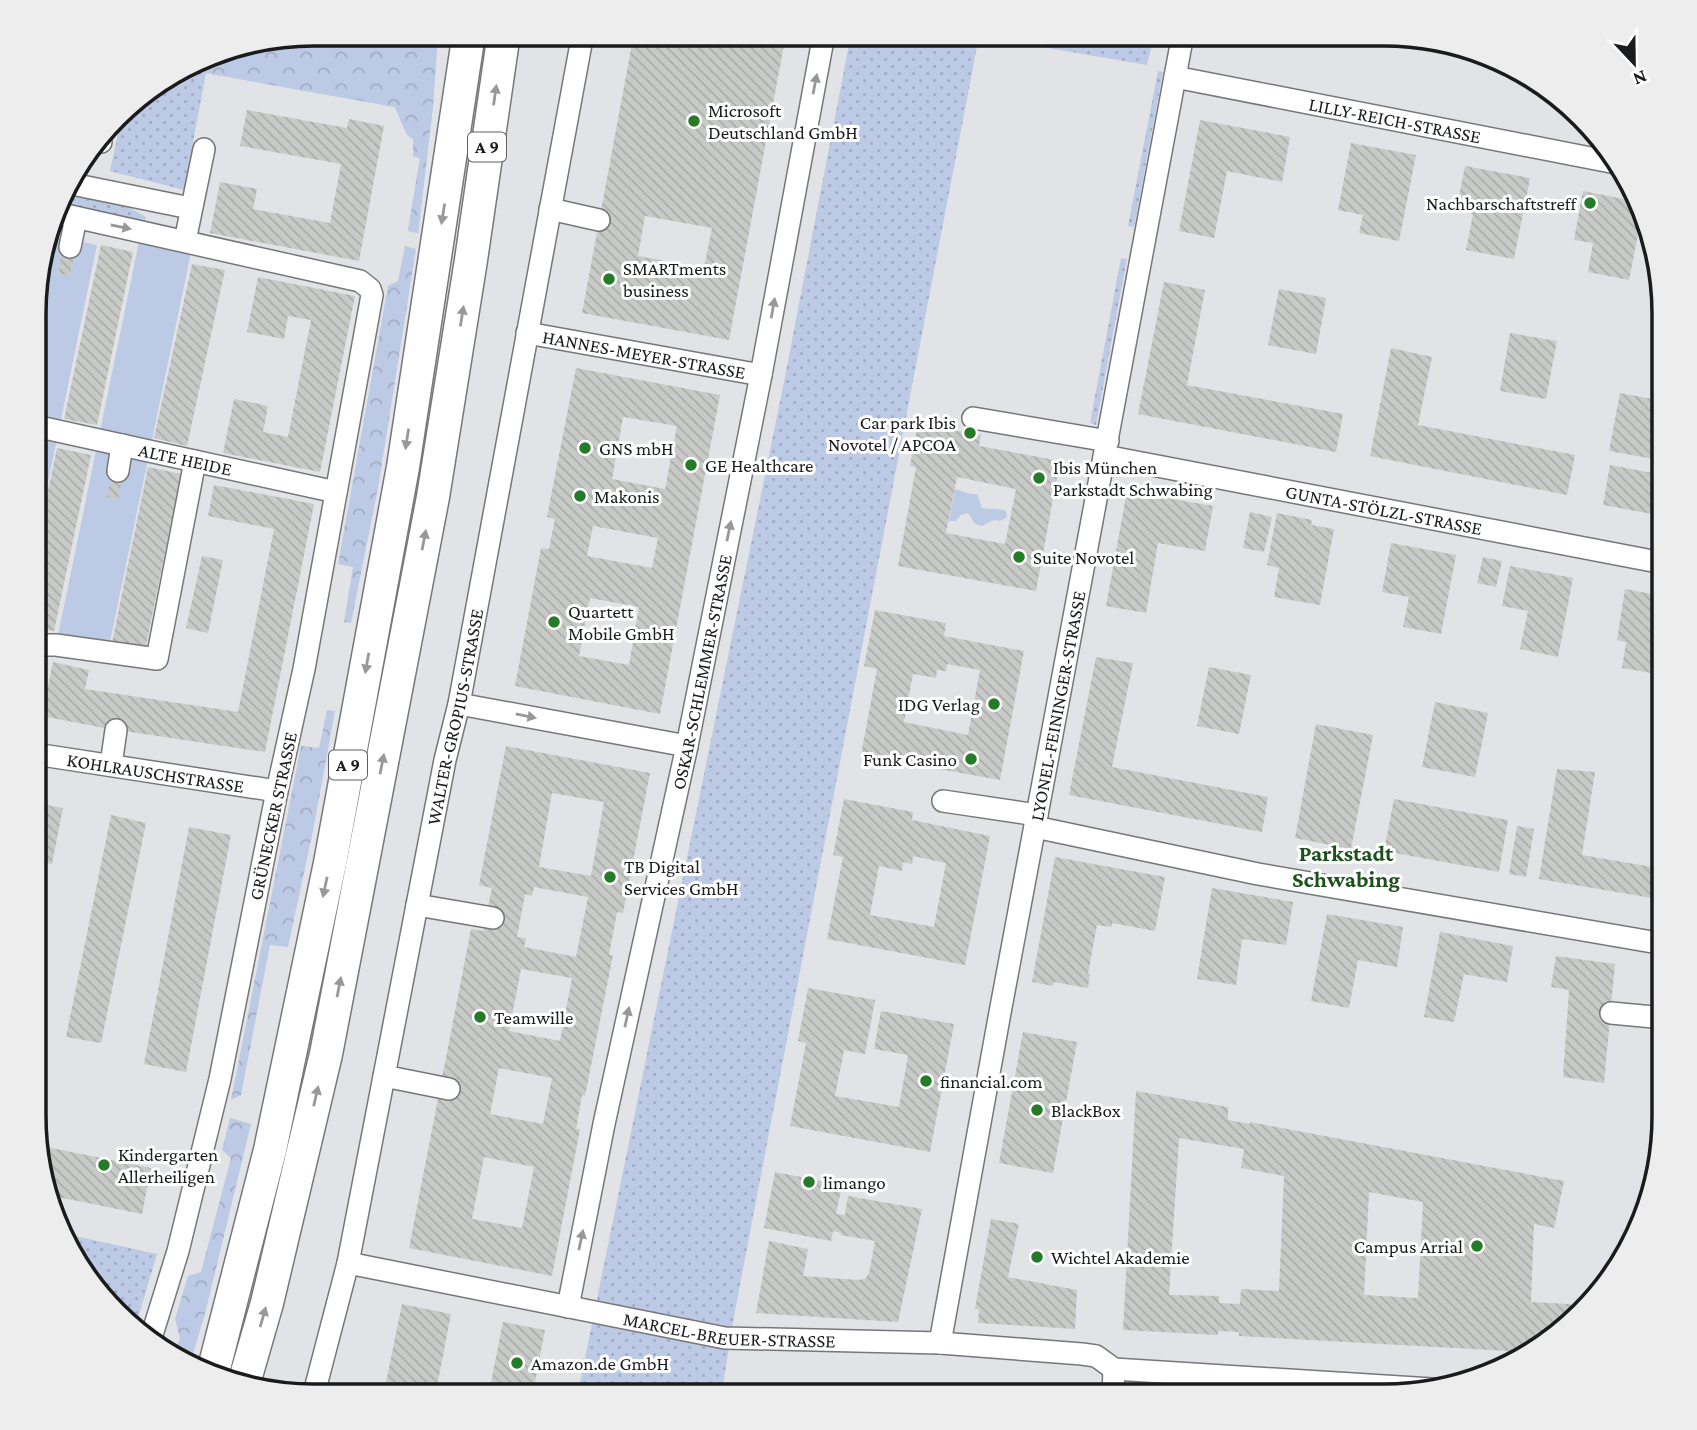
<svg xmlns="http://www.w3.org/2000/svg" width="1697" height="1430" font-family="'Crimson Pro',serif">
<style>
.grass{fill:url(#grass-dots)}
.forest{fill:url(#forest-crowns)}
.garden{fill:#bdcae5}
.building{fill:url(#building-back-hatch);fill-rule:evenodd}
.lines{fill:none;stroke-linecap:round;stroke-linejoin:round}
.minor-casing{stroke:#76777a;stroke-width:24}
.highway-casing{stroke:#76777a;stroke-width:35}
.minor{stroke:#fff;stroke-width:21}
.highway{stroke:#fff;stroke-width:32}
.oneway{fill:#989899}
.poi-dot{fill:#267b28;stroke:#fff;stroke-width:2.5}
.labels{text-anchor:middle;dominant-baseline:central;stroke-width:6;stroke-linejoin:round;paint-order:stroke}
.shield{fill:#fff;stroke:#5f5f60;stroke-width:2}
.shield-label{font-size:18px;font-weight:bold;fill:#1a1b1c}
.poi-label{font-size:19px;fill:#1a1b1c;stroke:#fff;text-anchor:start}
.street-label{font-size:19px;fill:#1a1b1c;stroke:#fff}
.quarter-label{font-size:23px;font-weight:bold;fill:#1c511c;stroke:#fff}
.rim{fill:none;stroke:#1a1b1c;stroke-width:3.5}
</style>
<defs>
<pattern id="grass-dots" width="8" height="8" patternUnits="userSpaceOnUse" patternTransform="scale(1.75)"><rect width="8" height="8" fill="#bdcae5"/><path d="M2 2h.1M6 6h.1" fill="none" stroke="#a2adc4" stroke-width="1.8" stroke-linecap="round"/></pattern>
<pattern id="forest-crowns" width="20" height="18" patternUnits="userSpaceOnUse" patternTransform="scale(1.75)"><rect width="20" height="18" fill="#bdcae5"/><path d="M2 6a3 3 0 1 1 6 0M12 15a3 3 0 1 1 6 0" fill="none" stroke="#a2adc4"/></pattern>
<pattern id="building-back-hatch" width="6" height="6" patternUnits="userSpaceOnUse" patternTransform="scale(1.75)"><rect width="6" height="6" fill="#c8cac7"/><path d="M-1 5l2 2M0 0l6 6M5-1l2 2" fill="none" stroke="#abadaa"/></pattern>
</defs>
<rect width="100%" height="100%" fill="#e1e3e6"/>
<g class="grass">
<polygon points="313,33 438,33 433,106 418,233 408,231 420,158 413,156 413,139 407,135 395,107 206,73 184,190 110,171 123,110 129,102 223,48"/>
<polygon points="851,34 1138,34 1154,37 1147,65 979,36 734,1316 721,1397 577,1397 784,382"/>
<polygon points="1158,71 1163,72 1134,227 1128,226"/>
<polygon points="64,192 125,205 146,217 144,225 59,208"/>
<polygon points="1121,258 1127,259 1096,425 1090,423"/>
<polygon points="61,1233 157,1254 135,1328 115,1314"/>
</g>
<g class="forest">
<polygon points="313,33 438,33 433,106 418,233 408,231 420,158 413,156 413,139 407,135 395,107 206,73 210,56 223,48"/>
<polygon points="405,246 416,249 378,488 351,623 344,622 353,567 338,564 388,286 398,281"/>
<polygon points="327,710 335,711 313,831 288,947 270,945 241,1095 231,1100 301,746 319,748"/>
<polygon points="230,1118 251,1124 205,1314 190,1364 174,1354 180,1338 175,1319 188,1276 201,1272 231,1158 222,1150"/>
</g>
<g class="garden">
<polygon points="141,232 193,243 108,651 56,645"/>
<polygon points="50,235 65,238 58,273 70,276 78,241 97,245 35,545 36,287"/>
<path d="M955,489L970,494H977L982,508C991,510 998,508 1006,511L1007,517L1000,521L994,520L982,526L975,524L968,513L961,515L956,521H949Z"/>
</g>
<g class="building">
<path d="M634,33L786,34L729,340L582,313ZM645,216L712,228L704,268L638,256Z"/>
<polygon points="247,110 347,128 349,119 384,126 359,261 210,233 220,182 257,189 253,209 330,223 341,164 240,146"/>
<polygon points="1200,120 1290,137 1282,182 1227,171 1214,238 1179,231"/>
<polygon points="1351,143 1416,155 1399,241 1359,233 1363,215 1338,210"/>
<polygon points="1465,166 1530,178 1514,259 1466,250 1473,214 1456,211"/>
<polygon points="1583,191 1638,202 1642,214 1629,280 1588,272 1593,243 1574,240"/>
<polygon points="63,245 76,248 70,276 58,273"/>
<polygon points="101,245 133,252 97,425 64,419"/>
<polygon points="192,264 225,270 187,446 154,438"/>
<polygon points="258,277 355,296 320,472 223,453 234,399 268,406 263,432 288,437 311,320 288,316 284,339 247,332"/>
<polygon points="1164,282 1205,290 1187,385 1343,414 1336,452 1138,414"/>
<polygon points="1279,289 1326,298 1316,354 1268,345"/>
<polygon points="1510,333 1557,341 1546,399 1500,391"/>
<polygon points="1391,348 1432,357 1418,425 1575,455 1567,495 1370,456"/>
<path d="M576,368L720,395L660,714L515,686L541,548L549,549L555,519L547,517ZM623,417L677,426L665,489L612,479ZM593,526L658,538L652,568L587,556ZM590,598L639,607L629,665L579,656Z"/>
<polygon points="1620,393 1663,401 1654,459 1609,451"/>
<path d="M918,424L981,435L979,446L1060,461L1036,591L898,566L916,467L910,466ZM957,477L1016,489L1005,544L946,533Z"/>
<polygon points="57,448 91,455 54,631 35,627 35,554"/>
<polygon points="1610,465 1663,475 1663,516 1603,505"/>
<polygon points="148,467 181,474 145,650 112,643"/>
<polygon points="112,470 123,473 118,499 107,497"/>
<polygon points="214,485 314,504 265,752 104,728 42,716 53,662 89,670 85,689 238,712 274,529 208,516"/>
<polygon points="1127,491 1213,506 1205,551 1158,543 1146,613 1106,606"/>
<polygon points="1250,512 1272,517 1264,552 1243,548"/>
<polygon points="1277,513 1312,520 1311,525 1334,529 1320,605 1274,597 1279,568 1267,565"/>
<polygon points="1391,543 1456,555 1441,634 1403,627 1409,597 1382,592"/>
<polygon points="202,556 223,560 208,633 186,628"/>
<polygon points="1483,557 1502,561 1496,587 1477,583"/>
<polygon points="1510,566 1573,578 1558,657 1520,649 1528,611 1502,606"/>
<polygon points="1625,589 1663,596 1663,675 1622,668 1626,642 1617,640"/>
<path d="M875,610L946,623L944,636L1024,651L1000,780L861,755L877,669L864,666ZM947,664L980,670L968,735L904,722L913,674L936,678L937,670L946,671Z"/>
<polygon points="1096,657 1133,663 1112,767 1268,797 1262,832 1069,795"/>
<polygon points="1209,667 1251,675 1239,734 1197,726"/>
<polygon points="1435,702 1488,713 1475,777 1422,767"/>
<polygon points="1316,724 1373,735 1351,849 1295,838"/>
<path d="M506,746L650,773L623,913L617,912L609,955H613L585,1096L582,1095L576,1129H580L552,1276L409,1248L471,929L483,931L492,888L479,885ZM552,793L604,802L591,876L539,867ZM534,887L588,897L576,957L524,947L526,938L517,937L525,894L532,896ZM521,969L572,978L560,1041L509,1031ZM499,1068L552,1078L543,1124L490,1114ZM484,1157L534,1167L522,1228L472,1219Z"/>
<polygon points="1662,746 1663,746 1664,808 1651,806"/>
<polygon points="1557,769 1595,772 1582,855 1664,869 1664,900 1539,879"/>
<path d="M844,799L913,812L912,820L990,836L965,965L827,939L843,857L833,855ZM913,856L946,863L934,927L870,915L879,866L902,871L903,862L912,864Z"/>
<polygon points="1394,799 1508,820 1499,872 1384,851"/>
<polygon points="35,803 63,808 52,864 34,861"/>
<polygon points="111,815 146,823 101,1043 66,1037"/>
<polygon points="1517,826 1534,829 1526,877 1509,874"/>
<polygon points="189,827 231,835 186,1072 144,1064"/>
<polygon points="1055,857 1165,877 1155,931 1112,923 1112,927 1097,925 1088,974 1090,974 1088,988 1054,982 1053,986 1032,982"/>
<polygon points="1212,888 1293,902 1286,945 1242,939 1236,985 1197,979"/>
<polygon points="1327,914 1403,927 1397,967 1358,960 1349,1008 1311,1001"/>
<polygon points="1440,932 1513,946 1507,982 1464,974 1454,1022 1424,1017"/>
<polygon points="1556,956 1615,964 1604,1083 1563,1077 1569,990 1551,987"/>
<polygon points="808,988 875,1000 865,1054 844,1050 835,1096 899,1107 908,1055 874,1049 881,1011 954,1024 930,1152 790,1126 806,1043 798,1041"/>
<polygon points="1023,1032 1077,1042 1053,1173 999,1163"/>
<path d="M1136,1091L1228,1107V1120L1250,1124V1122L1564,1181L1554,1228L1534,1224L1531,1302L1588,1305L1581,1315L1526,1352L1239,1336V1332L1218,1331V1335L1123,1330ZM1179,1138L1244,1149L1241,1168L1284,1176L1279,1291L1241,1289L1240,1304L1219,1303V1296L1169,1295ZM1369,1192L1423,1202L1418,1298L1364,1295Z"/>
<polygon points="36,1145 151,1168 142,1214 48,1195"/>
<polygon points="775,1172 842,1185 836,1214 845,1215 848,1196 922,1209 898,1322 756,1313 769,1241 808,1249 803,1276 858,1280 865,1279 869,1273 875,1241 841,1235 841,1233 833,1231 831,1241 764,1228"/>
<polygon points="991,1219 1019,1224 1008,1277 1077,1290 1075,1329 978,1323 979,1309 975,1309"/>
<polygon points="402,1304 451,1314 435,1397 383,1397"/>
<polygon points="503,1322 545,1330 532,1397 488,1397"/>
<polygon points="741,1383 835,1388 884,1390 883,1396 739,1397"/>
</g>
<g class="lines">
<g class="minor-casing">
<g id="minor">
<path id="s1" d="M1175,77L1616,163"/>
<polyline points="97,142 101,142"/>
<polyline points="67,183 190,208"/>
<polyline points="550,209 599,220"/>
<polyline points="57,213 360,281 370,289 372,295 304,669 277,791 220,1079 178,1251 151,1338"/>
<polyline points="185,241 204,149"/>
<polyline points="70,247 76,218"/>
<path id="s2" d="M527,333L761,375"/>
<polyline points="973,418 1108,441"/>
<path id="s3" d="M35,426L336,492"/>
<path id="s4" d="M1105,456L1663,563"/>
<polyline points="118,471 122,445"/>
<polyline points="35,645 56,645 157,659 195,461"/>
<polyline points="459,704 687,746"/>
<path id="s5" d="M35,754L277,791"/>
<polyline points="111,765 116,730"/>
<polyline points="943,801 1037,815"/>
<polyline points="1035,827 1258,874 1664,944"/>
<polyline points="417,905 493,918"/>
<polyline points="1611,1013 1664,1018"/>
<polyline points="384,1076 449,1089"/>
<path id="s6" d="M348,1263L725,1338L940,1343L1082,1354L1096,1356L1114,1369"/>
<path id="s7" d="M568,1307L604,1124L687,746L761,375L824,34"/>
<path id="s8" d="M940,1343L999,1018L1183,34"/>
<polyline points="1114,1369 1432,1389"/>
<polyline points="1113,1396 1114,1369"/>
<path id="s9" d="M313,1397L348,1263L445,760L459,704L583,33"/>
</g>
</g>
<g class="highway-casing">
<g id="highway">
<polyline points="212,1376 270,1150 330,863 403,467 469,33"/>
<polyline points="244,1383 267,1303 326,1054 433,497 471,260 504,33"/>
</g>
</g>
<use href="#minor" class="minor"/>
<use href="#highway" class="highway"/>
</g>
<defs><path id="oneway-solid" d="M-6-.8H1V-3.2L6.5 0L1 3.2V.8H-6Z" transform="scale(1.75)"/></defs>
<g class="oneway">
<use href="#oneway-solid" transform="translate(815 84) rotate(-79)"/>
<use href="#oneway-solid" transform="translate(495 95) rotate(-82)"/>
<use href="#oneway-solid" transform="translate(443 214) rotate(99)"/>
<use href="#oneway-solid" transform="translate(121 227) rotate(12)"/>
<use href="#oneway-solid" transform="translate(773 308) rotate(-80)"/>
<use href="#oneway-solid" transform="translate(462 316) rotate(-81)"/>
<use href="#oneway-solid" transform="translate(407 439) rotate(99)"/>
<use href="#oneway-solid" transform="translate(729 531) rotate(-78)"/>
<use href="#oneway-solid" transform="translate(424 540) rotate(-79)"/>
<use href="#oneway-solid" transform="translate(367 663) rotate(100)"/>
<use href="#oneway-solid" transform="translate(526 716) rotate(11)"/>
<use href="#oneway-solid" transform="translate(382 764) rotate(-79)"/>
<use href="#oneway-solid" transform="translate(325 887) rotate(102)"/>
<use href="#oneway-solid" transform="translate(339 987) rotate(-79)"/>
<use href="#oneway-solid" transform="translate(627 1017) rotate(-78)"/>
<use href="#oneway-solid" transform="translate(316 1096) rotate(-77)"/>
<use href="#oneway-solid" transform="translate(581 1240) rotate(-78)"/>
<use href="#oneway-solid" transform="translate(263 1317) rotate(-74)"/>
</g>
<g class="poi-dot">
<circle cx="694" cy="121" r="7"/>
<circle cx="1590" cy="203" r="7"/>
<circle cx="609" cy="279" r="7"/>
<circle cx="970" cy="433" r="7"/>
<circle cx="585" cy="448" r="7"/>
<circle cx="691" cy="465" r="7"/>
<circle cx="1039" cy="478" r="7"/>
<circle cx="580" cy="496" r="7"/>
<circle cx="1019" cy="557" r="7"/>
<circle cx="554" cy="622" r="7"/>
<circle cx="994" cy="704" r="7"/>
<circle cx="971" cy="759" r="7"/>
<circle cx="610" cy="877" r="7"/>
<circle cx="480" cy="1017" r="7"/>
<circle cx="926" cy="1081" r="7"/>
<circle cx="1037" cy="1110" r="7"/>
<circle cx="104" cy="1165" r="7"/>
<circle cx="809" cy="1182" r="7"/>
<circle cx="1477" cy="1246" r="7"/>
<circle cx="1037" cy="1257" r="7"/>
<circle cx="517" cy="1363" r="7"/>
</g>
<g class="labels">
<g class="shield">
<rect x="468" y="132.5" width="38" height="29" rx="5"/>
<rect x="329" y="750.5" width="38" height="29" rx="5"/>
</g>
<g class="shield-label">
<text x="487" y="147">A 9</text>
<text x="348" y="765">A 9</text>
</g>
<g class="poi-label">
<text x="708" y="110">Microsoft<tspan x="708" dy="22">Deutschland GmbH</tspan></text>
<text x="1576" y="203" text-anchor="end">Nachbarschaftstreff</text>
<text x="623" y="268">SMARTments<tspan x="623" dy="22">business</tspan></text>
<text x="956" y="422" text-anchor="end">Car park Ibis<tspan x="956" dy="22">Novotel / APCOA</tspan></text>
<text x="599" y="448">GNS mbH</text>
<text x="705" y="465">GE Healthcare</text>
<text x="1053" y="467">Ibis München<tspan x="1053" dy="22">Parkstadt Schwabing</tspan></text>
<text x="594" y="496">Makonis</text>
<text x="1033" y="557">Suite Novotel</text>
<text x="568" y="611">Quartett<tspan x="568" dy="22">Mobile GmbH</tspan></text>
<text x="980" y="704" text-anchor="end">IDG Verlag</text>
<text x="957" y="759" text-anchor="end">Funk Casino</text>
<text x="624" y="866">TB Digital<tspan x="624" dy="22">Services GmbH</tspan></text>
<text x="494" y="1017">Teamwille</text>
<text x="940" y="1081">financial.com</text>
<text x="1051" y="1110">BlackBox</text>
<text x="118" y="1154">Kindergarten<tspan x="118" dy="22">Allerheiligen</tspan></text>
<text x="823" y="1182">limango</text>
<text x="1463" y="1246" text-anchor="end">Campus Arrial</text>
<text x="1051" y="1257">Wichtel Akademie</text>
<text x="531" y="1363">Amazon.de GmbH</text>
</g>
<g class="street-label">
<text stroke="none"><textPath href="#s1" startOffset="224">LILLY-REICH-STRASSE</textPath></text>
<text stroke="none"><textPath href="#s2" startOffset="119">HANNES-MEYER-STRASSE</textPath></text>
<text stroke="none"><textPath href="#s3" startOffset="154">ALTE HEIDE</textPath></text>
<text stroke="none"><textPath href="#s4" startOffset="284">GUNTA-STÖLZL-STRASSE</textPath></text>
<text stroke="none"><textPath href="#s7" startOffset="649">OSKAR-SCHLEMMER-STRASSE</textPath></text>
<text stroke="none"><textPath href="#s8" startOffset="648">LYONEL-FEININGER-STRASSE</textPath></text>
<text stroke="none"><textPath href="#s9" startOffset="695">WALTER-GROPIUS-STRASSE</textPath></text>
<text stroke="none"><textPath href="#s5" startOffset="122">KOHLRAUSCHSTRASSE</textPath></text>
<text transform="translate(273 816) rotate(-78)">GRÜNECKER STRASSE</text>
<text stroke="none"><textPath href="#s6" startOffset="388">MARCEL-BREUER-STRASSE</textPath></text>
</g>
<g class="quarter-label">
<text x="1346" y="853">Parkstadt<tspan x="1346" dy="26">Schwabing</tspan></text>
</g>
</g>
<path d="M0 0H1697V1430H0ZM314 46H1384A268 268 0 0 1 1652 314V1116A268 268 0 0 1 1384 1384H314A268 268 0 0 1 46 1116V314A268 268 0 0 1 314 46Z" fill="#ededed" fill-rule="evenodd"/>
<path class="rim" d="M314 46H1384A268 268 0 0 1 1652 314V1116A268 268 0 0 1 1384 1384H314A268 268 0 0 1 46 1116V314A268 268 0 0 1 314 46Z"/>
<g transform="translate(1634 63) rotate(158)" stroke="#ffffff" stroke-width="5" paint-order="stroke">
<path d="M0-5L12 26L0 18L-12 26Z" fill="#1a1b1c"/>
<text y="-10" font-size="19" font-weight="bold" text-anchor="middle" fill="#1a1b1c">N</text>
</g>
</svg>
